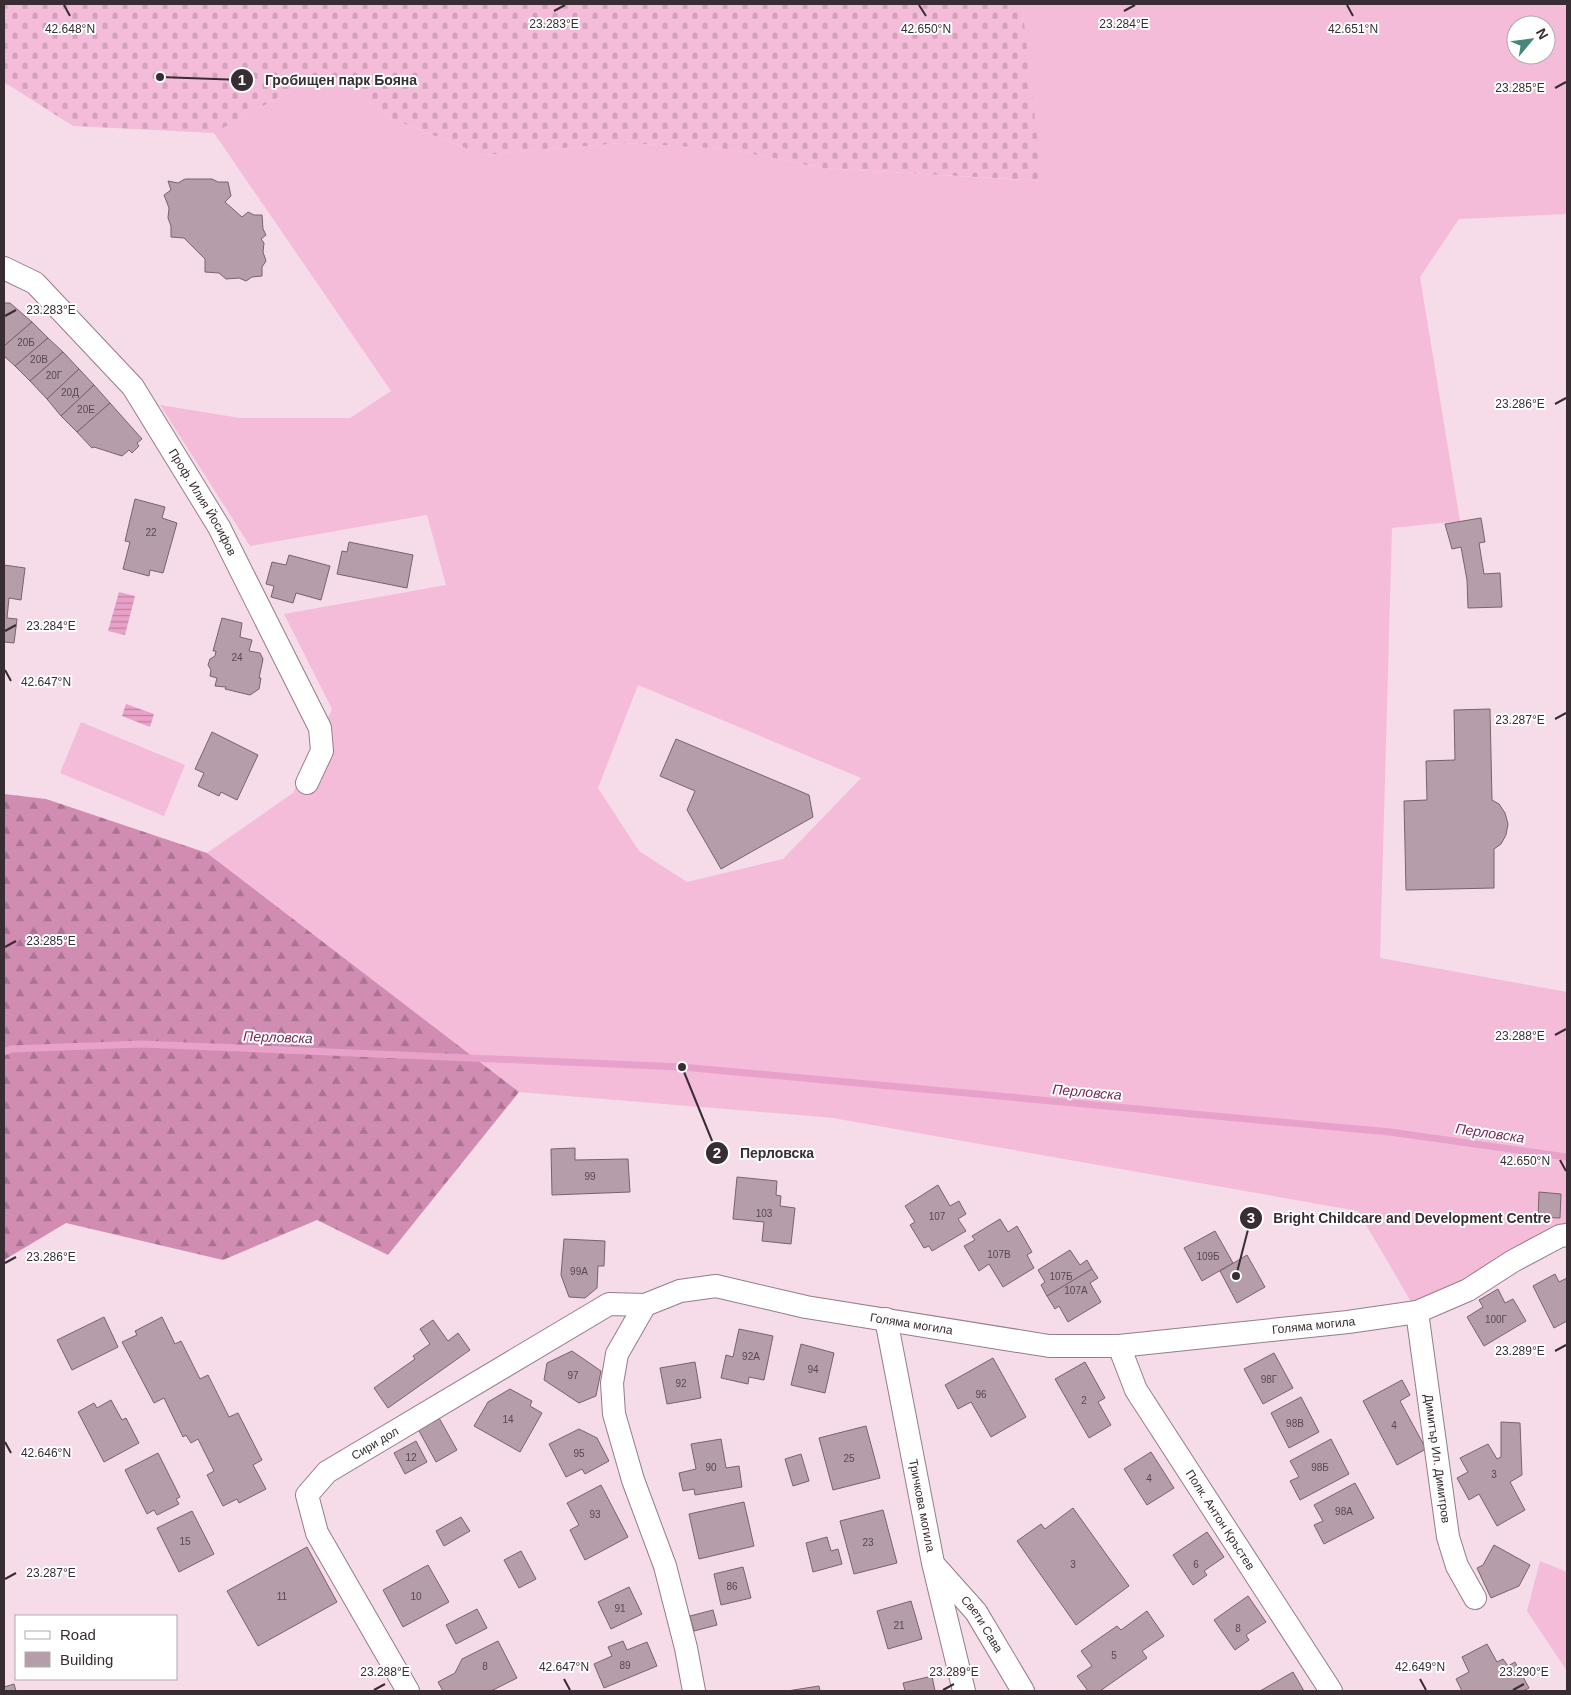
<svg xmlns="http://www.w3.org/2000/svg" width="1571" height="1695" font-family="Helvetica,sans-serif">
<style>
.grass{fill:#f4bcd9;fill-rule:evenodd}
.forest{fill:url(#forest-firs)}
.cemetery{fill:url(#cemetery-stones)}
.water{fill:url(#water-rules)}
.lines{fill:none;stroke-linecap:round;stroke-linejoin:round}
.stream{stroke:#e8a1c8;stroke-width:7}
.building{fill:#b69daa;stroke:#79626e}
.minor-casing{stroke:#957d89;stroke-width:24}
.minor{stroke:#fff;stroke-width:22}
.ticks{fill:none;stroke:#372d32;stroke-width:2}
.labels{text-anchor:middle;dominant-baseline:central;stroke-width:4;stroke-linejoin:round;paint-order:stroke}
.number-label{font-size:10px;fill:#574950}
.street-label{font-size:12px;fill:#372d32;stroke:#fff}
.water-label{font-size:14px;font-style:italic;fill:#782759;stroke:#fff}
.ticks-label{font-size:12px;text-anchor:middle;fill:#372d32;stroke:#fff;stroke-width:4;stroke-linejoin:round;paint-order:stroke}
.leader{fill:none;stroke:#372d32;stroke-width:2}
.callout-dot{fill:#372d32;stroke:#fff;stroke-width:2}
.mark-label{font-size:15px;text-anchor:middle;font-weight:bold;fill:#fff}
.callout-label{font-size:14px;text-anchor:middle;font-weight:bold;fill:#372d32;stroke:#fff;stroke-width:4;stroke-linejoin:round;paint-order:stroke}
</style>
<defs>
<pattern id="forest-firs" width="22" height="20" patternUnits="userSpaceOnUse" patternTransform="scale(1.25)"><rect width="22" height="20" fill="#d18cb2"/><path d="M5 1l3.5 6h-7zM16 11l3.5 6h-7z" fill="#aa7391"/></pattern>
<pattern id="cemetery-stones" width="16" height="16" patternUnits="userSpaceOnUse" patternTransform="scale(1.25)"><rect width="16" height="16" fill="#f4bcd9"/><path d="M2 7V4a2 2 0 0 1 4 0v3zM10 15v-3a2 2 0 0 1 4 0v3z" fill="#d2a2bb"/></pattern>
<pattern id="water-rules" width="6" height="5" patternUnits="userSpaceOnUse" patternTransform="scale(1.25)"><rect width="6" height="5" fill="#e8a1c8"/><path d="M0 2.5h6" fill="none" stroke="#bd84a3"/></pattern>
</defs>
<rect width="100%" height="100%" fill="#f6dbe9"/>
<g class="grass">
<path d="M1022,4H1567V214L1459,219L1420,277L1460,521L1392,528L1380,958L1567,992V1235L1417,1312L1358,1211L833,1118L519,1092L207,853L293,793L332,709L284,614L446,585L427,515L250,546L160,405L240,418H350L391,391L214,133L327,71L390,118L483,155L622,143L728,149L822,168L1041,181ZM1516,25H1546V55H1516ZM638,685L861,778L783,859L687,882L639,851L598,788Z"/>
<polygon points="81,722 185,765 164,816 60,773"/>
<polygon points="1540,1561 1567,1572 1567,1671 1527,1611"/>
</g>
<polygon class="forest" points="4,794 46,799 207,853 519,1092 388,1255 317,1220 223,1260 66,1223 4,1260"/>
<polygon class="cemetery" points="4,4 1022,4 1042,181 822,168 728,149 622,143 483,155 390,118 327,71 214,133 73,126 4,82"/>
<g class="water">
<polygon points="119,592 135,596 125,635 108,631"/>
<polygon points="126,704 154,714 150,727 122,716"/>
</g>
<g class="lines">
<polyline class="stream" points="4,1052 11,1049 142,1044 682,1067 1390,1132 1567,1157"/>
</g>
<g class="building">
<polygon points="185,179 212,179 218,182 228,182 231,196 225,202 242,217 248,212 254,215 262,215 263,229 266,235 261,239 264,243 263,252 266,261 262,267 262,276 252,277 246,281 239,278 226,279 219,273 205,272 205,259 184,238 171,237 171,226 168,218 169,208 164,195 171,190 168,181 178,183"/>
<polygon points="4,303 10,303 32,322 4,346"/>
<polygon points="32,322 48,338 15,366 4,356 4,346"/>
<polygon points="48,338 63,352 30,381 15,366"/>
<polygon points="63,352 79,369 47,399 30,381"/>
<polygon points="79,369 94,385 61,416 47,399"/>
<polygon points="94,385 110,403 77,432 61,416"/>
<polygon points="110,403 142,439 137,443 139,446 132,453 129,450 122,456 94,447 92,448 77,432"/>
<polygon points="135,499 165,507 162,518 177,523 163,573 150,570 149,576 123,569 130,542 125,541"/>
<polygon points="1481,518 1485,542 1479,543 1484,574 1500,573 1502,607 1468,608 1467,580 1461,547 1452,549 1445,524"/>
<polygon points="349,542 413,555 407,588 337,574 342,551 347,552"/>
<polygon points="289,555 330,566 321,600 296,593 293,603 271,597 274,586 266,584 272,562 286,565"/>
<polygon points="4,565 25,568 21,600 9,598 7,618 17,619 14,643 4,642"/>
<polygon points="222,618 242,623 240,637 252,640 249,651 260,653 263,659 259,678 261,678 259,689 250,695 225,689 226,687 215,686 217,678 210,676 211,670 208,665 210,659 215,656 216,651 213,651"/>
<polygon points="1490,709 1492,800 1499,804 1505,813 1508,824 1506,835 1501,844 1494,849 1494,888 1406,890 1404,801 1427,800 1426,761 1455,760 1454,710"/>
<polygon points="212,732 258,755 237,800 221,792 219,796 198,786 204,773 195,769"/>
<polygon points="676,739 809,795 813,817 721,869 687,810 695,791 660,776"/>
<polygon points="575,1148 575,1160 628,1159 630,1192 552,1195 551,1149"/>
<polygon points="737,1177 777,1181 776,1195 781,1196 780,1206 795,1208 791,1244 762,1241 764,1222 733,1219"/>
<polygon points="938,1185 950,1206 959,1201 966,1214 958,1219 966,1231 932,1251 929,1246 924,1248 910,1225 915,1222 905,1206"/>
<polygon points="1539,1192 1561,1194 1560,1218 1538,1217"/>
<polygon points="1000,1219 1008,1232 1017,1226 1032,1252 1027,1255 1034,1268 1003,1287 989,1264 979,1271 964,1246 975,1240 972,1236"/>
<polygon points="1215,1231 1233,1263 1202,1281 1184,1248"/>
<polygon points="564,1239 605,1241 604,1266 598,1266 597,1288 585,1298 569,1297 561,1275"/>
<polygon points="1070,1250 1080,1265 1087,1260 1092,1269 1047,1296 1041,1285 1045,1282 1038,1270"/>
<polygon points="1247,1255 1265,1287 1237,1303 1220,1271"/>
<polygon points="1092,1269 1098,1278 1090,1283 1101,1302 1068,1322 1059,1306 1055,1309 1047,1296"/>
<polygon points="1555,1274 1559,1282 1567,1278 1567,1321 1554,1328 1533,1286"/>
<polygon points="1498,1289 1505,1303 1513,1299 1526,1321 1484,1346 1467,1317 1483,1307 1479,1300"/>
<polygon points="104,1317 118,1347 72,1370 57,1340"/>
<polygon points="162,1317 175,1344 181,1341 200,1379 208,1375 229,1417 238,1413 262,1460 253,1465 266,1489 239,1503 237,1499 223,1506 207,1475 214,1471 198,1439 191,1443 186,1435 183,1437 164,1398 154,1403 122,1342 137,1335 135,1331"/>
<polygon points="433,1320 448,1341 458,1333 470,1350 388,1408 374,1388 415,1359 413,1356 430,1344 420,1329"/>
<polygon points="739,1329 773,1336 764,1380 749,1377 748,1384 721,1378 726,1355 733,1357"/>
<polygon points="801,1344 834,1353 825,1393 791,1385"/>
<polygon points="572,1351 601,1371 596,1396 579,1403 544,1380 547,1363"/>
<polygon points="1274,1353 1293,1388 1263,1404 1244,1369"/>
<polygon points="993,1358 1026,1417 991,1437 971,1402 958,1409 945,1385"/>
<polygon points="695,1362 701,1398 667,1404 660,1368"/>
<polygon points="1085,1362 1105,1398 1098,1402 1111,1425 1089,1438 1055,1379"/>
<polygon points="1402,1380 1410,1395 1400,1401 1426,1449 1397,1465 1363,1401"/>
<polygon points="510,1389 532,1401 530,1406 542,1413 520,1452 474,1426 488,1402"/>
<polygon points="1301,1397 1319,1432 1289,1448 1271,1413"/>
<polygon points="111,1400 122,1420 126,1418 139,1443 104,1462 78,1412 94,1403 97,1408"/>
<polygon points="439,1418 457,1450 436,1462 418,1429"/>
<polygon points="1501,1422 1520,1423 1522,1475 1510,1482 1525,1510 1497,1526 1479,1494 1469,1500 1457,1478 1468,1472 1460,1458 1488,1444 1497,1459 1501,1457"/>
<polygon points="866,1426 880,1478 833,1490 819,1438"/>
<polygon points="579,1429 597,1438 609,1461 585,1474 582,1469 566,1477 549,1444"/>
<polygon points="721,1439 726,1468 739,1466 742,1487 695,1495 694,1489 683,1491 679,1473 696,1469 691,1444"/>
<polygon points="1331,1439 1349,1474 1300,1500 1290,1481 1299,1477 1290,1461"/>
<polygon points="416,1441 427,1462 405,1474 394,1453"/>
<polygon points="1151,1452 1174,1488 1147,1505 1124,1469"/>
<polygon points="158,1453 180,1497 176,1499 179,1504 157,1515 154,1510 147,1514 125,1470"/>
<polygon points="801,1454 809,1481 793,1486 785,1459"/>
<polygon points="1355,1483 1374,1518 1324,1544 1314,1525 1323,1521 1314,1505"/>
<polygon points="601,1485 628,1537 585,1560 570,1530 579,1525 567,1503"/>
<polygon points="744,1502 754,1546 699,1559 689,1514"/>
<polygon points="1073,1508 1129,1586 1076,1625 1017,1541 1041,1524 1045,1529"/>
<polygon points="883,1510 897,1563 854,1574 840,1521"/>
<polygon points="192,1511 214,1554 179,1572 157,1528"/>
<polygon points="461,1517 470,1531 444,1546 436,1531"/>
<polygon points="1207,1532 1224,1557 1204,1571 1207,1575 1193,1585 1173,1555"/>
<polygon points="827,1537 831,1551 838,1549 842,1564 813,1572 806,1543"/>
<polygon points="1494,1545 1530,1565 1519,1586 1491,1598 1477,1568 1483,1565"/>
<polygon points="307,1547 337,1602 258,1646 227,1591"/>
<polygon points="521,1551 536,1579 519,1588 504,1560"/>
<polygon points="428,1565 449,1602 403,1627 383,1590"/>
<polygon points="743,1567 751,1598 721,1605 714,1574"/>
<polygon points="629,1587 642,1614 611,1629 598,1602"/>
<polygon points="1248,1596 1266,1622 1246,1635 1249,1640 1235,1650 1214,1620"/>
<polygon points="911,1601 922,1639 888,1649 877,1611"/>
<polygon points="477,1609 487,1628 456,1644 446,1625"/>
<polygon points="713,1610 717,1625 694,1631 690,1616"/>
<polygon points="1147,1611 1164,1636 1142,1651 1147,1658 1100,1691 1088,1691 1077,1676 1092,1666 1081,1651 1117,1626 1121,1630"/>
<polygon points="498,1641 517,1678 491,1691 443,1691 438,1682 455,1673 462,1659"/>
<polygon points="623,1641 627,1650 647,1642 657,1666 604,1688 594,1664 612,1656 608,1647"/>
<polygon points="1487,1644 1497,1662 1503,1659 1508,1666 1515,1662 1529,1688 1523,1691 1462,1691 1456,1679 1469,1672 1462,1657"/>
<polygon points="1293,1672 1304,1691 1260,1691"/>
<polygon points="932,1676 935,1691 905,1691 903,1683"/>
<polygon points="14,1684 16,1691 4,1691 4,1687"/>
<polygon points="819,1686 820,1691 787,1691"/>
</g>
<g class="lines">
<g class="minor-casing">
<g id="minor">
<path id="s1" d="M4,268L35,283L133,387L219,527L320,728L322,751L307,783"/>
<path id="s2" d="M1417,1312L1448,1537L1457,1566L1475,1598"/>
<path id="s3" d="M886,1319L933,1563L964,1691"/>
<path id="s4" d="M1119,1346L1136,1390L1331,1691"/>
<path id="s5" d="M935,1566L976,1612L1023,1691"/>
<path id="s6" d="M408,1691L317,1533L307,1495L327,1472L609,1304L645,1305"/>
<path id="s7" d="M694,1691L686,1648L665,1566L633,1480L614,1414L612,1383L617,1354L645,1305L680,1291L716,1286L806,1307L1049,1346H1119L1348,1322L1417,1312L1468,1290L1513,1261L1560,1236L1567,1235"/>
</g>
</g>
<use href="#minor" class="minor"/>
</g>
<path class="ticks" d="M64,5L70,16M919,5L926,16M1347,5L1353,16M554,11L565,5M1124,11L1135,5M1555,88L1566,82M5,316L16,310M1555,404L1566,398M5,631L16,625M5,670L11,681M1555,719L1566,713M5,947L16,941M1555,1035L1566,1029M1560,1160L1566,1171M5,1263L16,1257M1555,1351L1566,1345M5,1442L11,1453M5,1579L16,1573M564,1679L570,1690M1420,1679L1426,1690M374,1690L385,1684M943,1690L954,1684M1513,1690L1524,1684"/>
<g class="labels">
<g class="number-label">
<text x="26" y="342">20Б</text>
<text x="39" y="359">20В</text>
<text x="54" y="375">20Г</text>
<text x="70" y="392">20Д</text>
<text x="86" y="409">20Е</text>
<text x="151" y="532">22</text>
<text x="237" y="657">24</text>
<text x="590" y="1176">99</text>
<text x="764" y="1213">103</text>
<text x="937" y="1216">107</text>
<text x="999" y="1254">107В</text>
<text x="1208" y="1256">109Б</text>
<text x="579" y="1271">99А</text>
<text x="1061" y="1276">107Б</text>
<text x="1076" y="1290">107А</text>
<text x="1496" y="1319">100Г</text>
<text x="751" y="1356">92A</text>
<text x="813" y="1369">94</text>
<text x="573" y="1375">97</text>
<text x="1269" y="1379">98Г</text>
<text x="681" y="1383">92</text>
<text x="981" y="1394">96</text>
<text x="1084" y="1400">2</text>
<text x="508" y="1419">14</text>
<text x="1295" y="1423">98В</text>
<text x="1394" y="1425">4</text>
<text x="579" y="1453">95</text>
<text x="411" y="1457">12</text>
<text x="849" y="1458">25</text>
<text x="711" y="1467">90</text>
<text x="1320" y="1467">98Б</text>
<text x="1494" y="1474">3</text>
<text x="1149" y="1478">4</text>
<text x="1344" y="1511">98А</text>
<text x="595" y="1514">93</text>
<text x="185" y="1541">15</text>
<text x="868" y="1542">23</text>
<text x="1073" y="1564">3</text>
<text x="1196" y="1564">6</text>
<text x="732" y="1586">86</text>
<text x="282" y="1596">11</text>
<text x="416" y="1596">10</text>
<text x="620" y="1608">91</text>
<text x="899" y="1625">21</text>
<text x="1238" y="1628">8</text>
<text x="1114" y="1655">5</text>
<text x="625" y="1665">89</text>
<text x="485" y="1666">8</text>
</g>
<g class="street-label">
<text stroke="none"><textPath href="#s1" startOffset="312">Проф. Илия Йосифов</textPath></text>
<text stroke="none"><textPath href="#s7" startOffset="679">Голяма могила</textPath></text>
<text stroke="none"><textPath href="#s7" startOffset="1084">Голяма могила</textPath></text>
<text stroke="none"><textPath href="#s6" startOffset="308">Сири дол</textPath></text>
<text stroke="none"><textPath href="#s2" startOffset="148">Димитър Ил. Димитров</textPath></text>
<text stroke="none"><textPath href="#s3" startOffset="190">Тричкова могила</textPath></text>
<text stroke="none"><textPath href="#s4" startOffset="202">Полк. Антон Кръстев</textPath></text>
<text stroke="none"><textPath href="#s5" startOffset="75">Свети Сава</textPath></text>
</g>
<g class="water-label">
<text transform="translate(278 1037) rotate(2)">Перловска</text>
<text transform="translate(1087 1092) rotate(5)">Перловска</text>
<text transform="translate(1490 1133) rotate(8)">Перловска</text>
</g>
</g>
<g class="ticks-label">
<text x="554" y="28">23.283°E</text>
<text x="1124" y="28">23.284°E</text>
<text x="70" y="33">42.648°N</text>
<text x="926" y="33">42.650°N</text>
<text x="1353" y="33">42.651°N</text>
<text x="1520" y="92">23.285°E</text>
<text x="51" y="314">23.283°E</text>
<text x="1520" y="408">23.286°E</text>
<text x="51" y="630">23.284°E</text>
<text x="46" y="686">42.647°N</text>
<text x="1520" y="724">23.287°E</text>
<text x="51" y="945">23.285°E</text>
<text x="1520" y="1040">23.288°E</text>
<text x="1525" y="1165">42.650°N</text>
<text x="51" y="1261">23.286°E</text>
<text x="1520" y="1355">23.289°E</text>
<text x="46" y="1457">42.646°N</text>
<text x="51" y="1577">23.287°E</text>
<text x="564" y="1671">42.647°N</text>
<text x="1420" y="1671">42.649°N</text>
<text x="385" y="1676">23.288°E</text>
<text x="954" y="1676">23.289°E</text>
<text x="1524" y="1676">23.290°E</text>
</g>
<path class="leader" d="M160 77L242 80M682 1067L717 1153M1236 1276L1251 1218"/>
<g class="callout-dot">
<circle cx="160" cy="77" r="5"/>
<circle cx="682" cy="1067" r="5"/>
<circle cx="1236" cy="1276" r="5"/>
<circle cx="242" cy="80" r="12"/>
<circle cx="717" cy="1153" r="12"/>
<circle cx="1251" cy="1218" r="12"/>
</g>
<g class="mark-label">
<text x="242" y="85">1</text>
<text x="717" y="1158">2</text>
<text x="1251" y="1223">3</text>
</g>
<g class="callout-label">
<text x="341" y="85">Гробищен парк Бояна</text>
<text x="777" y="1158">Перловска</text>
<text x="1412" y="1223">Bright Childcare and Development Centre</text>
</g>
<rect width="1571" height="1695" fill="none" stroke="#372d32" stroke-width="10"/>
<rect x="15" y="1615" width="162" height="65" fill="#ffffff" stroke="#afabad"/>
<rect x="25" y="1631" width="25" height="8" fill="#ffffff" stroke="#afabad"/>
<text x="60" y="1640" font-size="15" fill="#372d32">Road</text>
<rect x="25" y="1652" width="25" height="15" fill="#b69daa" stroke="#afabad"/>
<text x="60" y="1665" font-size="15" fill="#372d32">Building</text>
<g transform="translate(1531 40) rotate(61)"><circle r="24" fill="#ffffff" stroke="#afabad"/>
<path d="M0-4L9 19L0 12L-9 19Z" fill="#458779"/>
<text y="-8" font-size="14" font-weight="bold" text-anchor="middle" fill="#372d32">N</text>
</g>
</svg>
